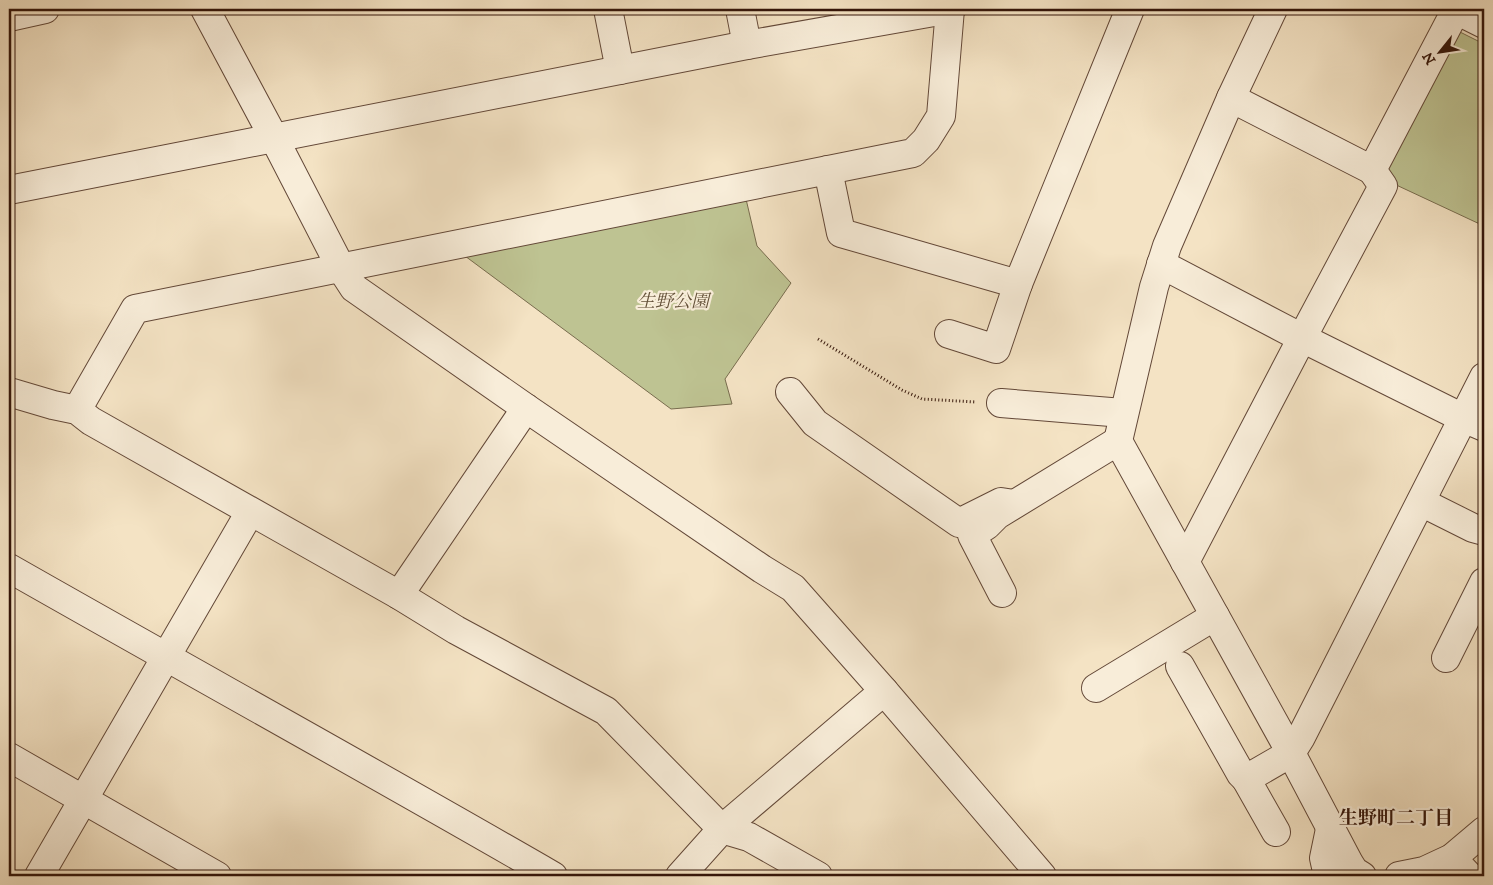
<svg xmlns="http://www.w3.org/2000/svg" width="1493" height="885" font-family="'IM FELL DW Pica','Noto Serif JP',serif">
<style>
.green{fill:#bec392;stroke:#786c4e}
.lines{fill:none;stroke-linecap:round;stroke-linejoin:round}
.minor-casing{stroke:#634838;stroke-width:30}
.path{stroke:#331409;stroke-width:3;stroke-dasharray:1 2.5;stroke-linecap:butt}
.minor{stroke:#f8edd9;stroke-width:28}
.labels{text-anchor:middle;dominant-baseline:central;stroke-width:4.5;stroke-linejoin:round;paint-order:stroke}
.park-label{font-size:18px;font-style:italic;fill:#645139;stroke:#f8edd9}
.neighbourhood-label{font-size:19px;font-weight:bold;fill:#331409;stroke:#f8edd9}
</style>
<rect width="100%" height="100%" fill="#f4e3c4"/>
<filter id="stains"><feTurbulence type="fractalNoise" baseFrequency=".004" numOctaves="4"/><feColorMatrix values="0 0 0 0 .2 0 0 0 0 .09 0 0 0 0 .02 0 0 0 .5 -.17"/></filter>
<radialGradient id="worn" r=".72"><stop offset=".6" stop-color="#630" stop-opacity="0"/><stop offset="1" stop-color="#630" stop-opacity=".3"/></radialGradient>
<g class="green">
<polygon points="1460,32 1484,44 1484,226 1392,183 1382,165"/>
<polygon points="746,199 757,246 791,283 725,379 732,404 671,409 465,256"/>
</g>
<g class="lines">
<g class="minor-casing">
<g id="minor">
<polyline points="205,9 274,138 341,268 354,288 526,408 762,569 793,588 884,691 1042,876"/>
<polyline points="608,9 620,70"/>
<polyline points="740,9 747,45"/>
<polyline points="1273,9 1231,98 1167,246 1154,287 1118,441 1291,753 1349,863 1354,871 1362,876"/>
<polyline points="1454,9 1484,24"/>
<polyline points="9,17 45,9"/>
<polyline points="1231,98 1372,170"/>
<polyline points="828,170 841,233 1018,284"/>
<polyline points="9,190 747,45 951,9"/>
<polyline points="1161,264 1302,338 1463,418 1484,427"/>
<polyline points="949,334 996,349 1018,284 1130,9"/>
<polyline points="9,392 53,405 77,410 91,421 399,595 456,630 606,711 722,829 749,837 818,876"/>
<polyline points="790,392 815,423 959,523 1001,502 1014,504"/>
<polyline points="1001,403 1123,413"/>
<polyline points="77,410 135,309 913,153 926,140 941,116 950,9"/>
<polyline points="1421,502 1473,528 1484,531"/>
<polyline points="1185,562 1302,338 1383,186 1372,170 1456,10"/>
<path d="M9,568C190,671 373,772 553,876"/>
<polyline points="1002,593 972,535 987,525 997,515 1118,441"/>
<polyline points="399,595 526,408"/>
<polyline points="1446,658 1484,582"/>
<polyline points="1180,666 1241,774 1246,779"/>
<polyline points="1096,688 1215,616"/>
<polyline points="9,757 217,876"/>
<polyline points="1276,832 1246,779 1291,753 1301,737 1484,377"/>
<polyline points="1452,858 1469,876"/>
<polyline points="39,876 250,512"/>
<polyline points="680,876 722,829 884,691"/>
<polyline points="1328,876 1324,858 1330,829"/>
<polyline points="1399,876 1424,871 1452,858 1484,831"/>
</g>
</g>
<polyline class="path" points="818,339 902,390 922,399 976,402"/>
<use href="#minor" class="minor"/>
</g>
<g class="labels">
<g class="park-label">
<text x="673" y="302">生野公園</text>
</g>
<g class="neighbourhood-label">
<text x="1396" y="818">生野町二丁目</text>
</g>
</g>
<rect width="1493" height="885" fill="none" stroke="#f4e3c4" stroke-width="30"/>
<rect x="10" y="10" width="1473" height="865" fill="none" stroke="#331409" stroke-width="2.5"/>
<rect x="15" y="15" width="1463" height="855" fill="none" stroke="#331409"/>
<g transform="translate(1440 52) rotate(240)" stroke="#f8edd9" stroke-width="4" paint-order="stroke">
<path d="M0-4L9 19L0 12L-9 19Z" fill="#331409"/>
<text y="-8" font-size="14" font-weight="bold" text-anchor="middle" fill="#331409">N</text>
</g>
<rect width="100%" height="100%" filter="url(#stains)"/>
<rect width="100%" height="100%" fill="url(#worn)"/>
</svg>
